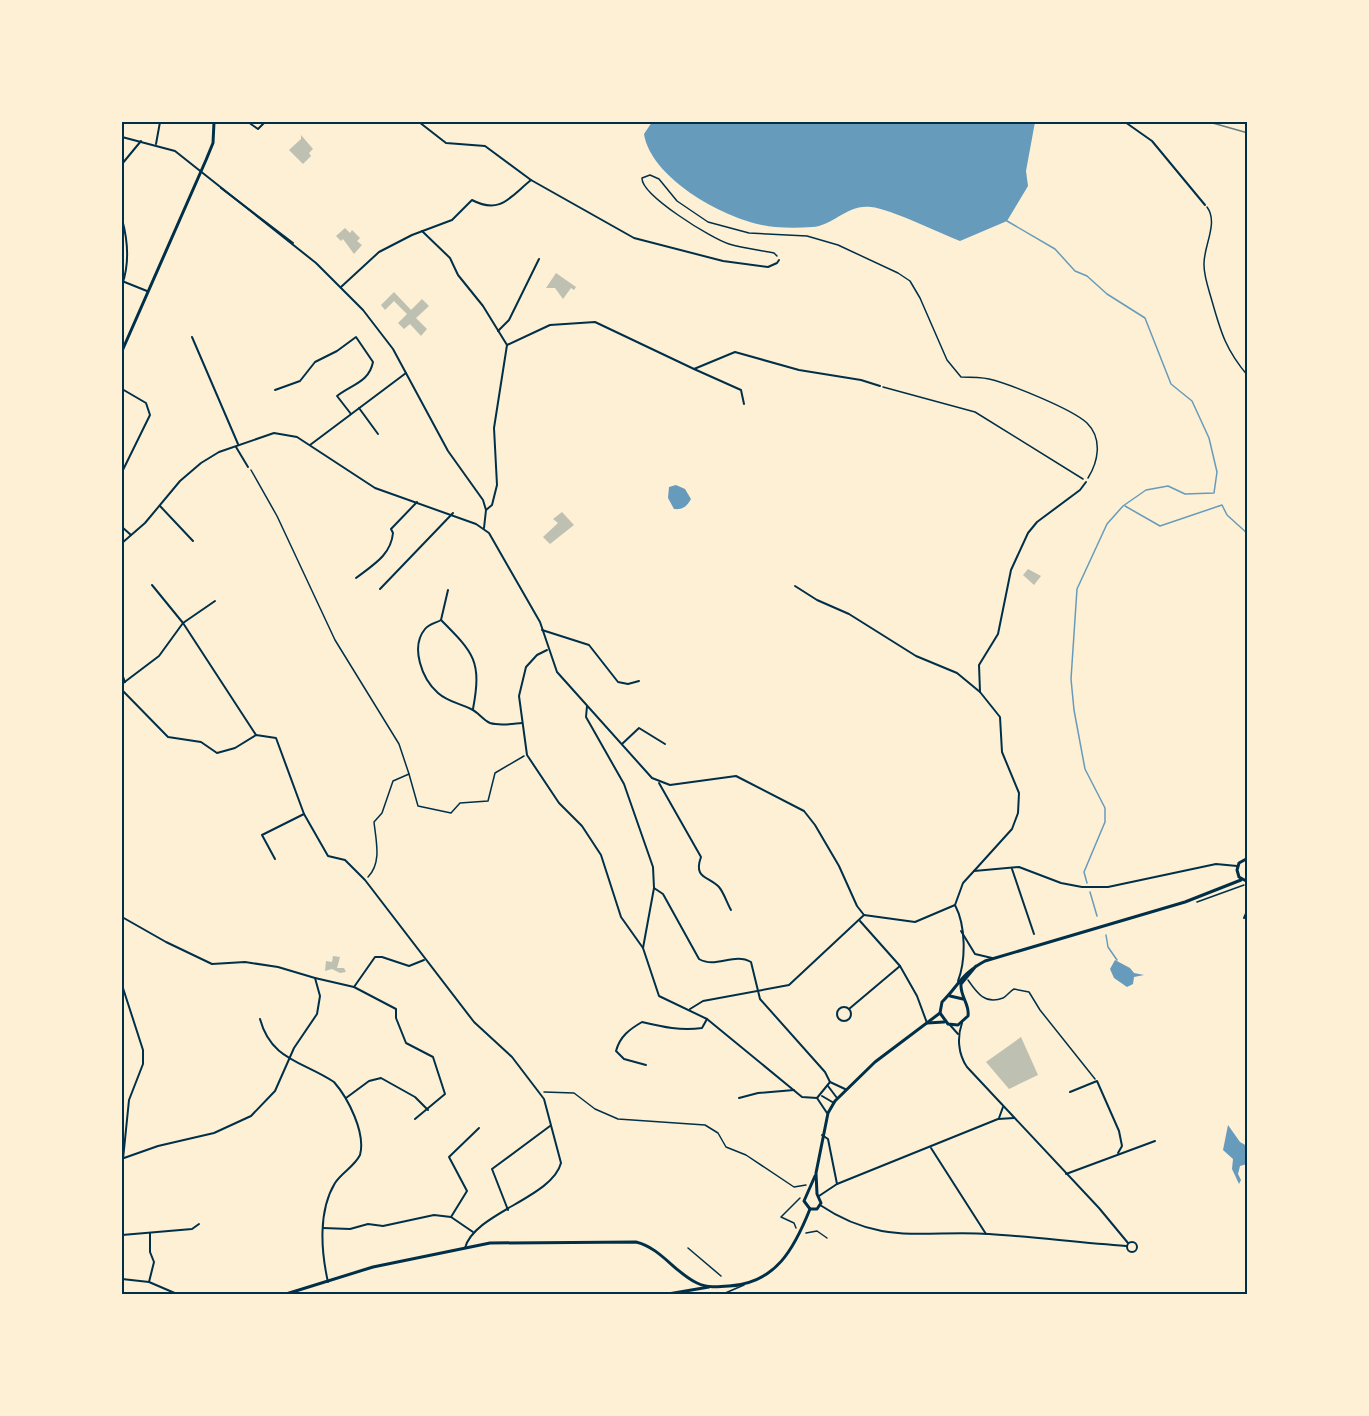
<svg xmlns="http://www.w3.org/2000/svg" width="1369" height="1416" font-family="Ubuntu,sans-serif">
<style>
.water{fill:#669bbc}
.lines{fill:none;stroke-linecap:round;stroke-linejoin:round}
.stream{stroke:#669bbc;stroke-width:1.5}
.building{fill:#bec0b2}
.path{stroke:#003049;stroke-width:1.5}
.service{stroke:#003049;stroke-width:1.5}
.minor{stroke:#003049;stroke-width:2}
.tertiary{stroke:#003049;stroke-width:3}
.secondary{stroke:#003049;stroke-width:3}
.rail{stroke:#657d81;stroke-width:1.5}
.neatline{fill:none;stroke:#003049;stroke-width:2}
</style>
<rect width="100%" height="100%" fill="#fdf0d5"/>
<g class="water">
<path d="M652,122H1035L1026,171L1028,186L1007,221L960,241C939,233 891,209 871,207C847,204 833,226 812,227C800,228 787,228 775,227C732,224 651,180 644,134Z"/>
<path d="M676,485L685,489L691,499C687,506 683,510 674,509L668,498L669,487Z"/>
<polygon points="1115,960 1130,968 1134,973 1144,975 1134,977 1133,984 1127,987 1114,978 1110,969"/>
<polygon points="1228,1125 1240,1142 1247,1146 1247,1164 1240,1166 1238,1174 1241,1180 1239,1184 1232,1169 1233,1159 1223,1150"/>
</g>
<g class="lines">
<g class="stream">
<polyline points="1007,221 1055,249 1075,271 1087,276 1107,294 1145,318 1171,384 1192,401 1209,438 1217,472 1214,493 1185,494 1168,486 1146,490 1123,506 1107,524 1077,589 1071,679 1074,710 1085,769 1105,808 1105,822 1084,872 1087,883"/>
<polyline points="1125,506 1160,526 1222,505 1227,515 1248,534"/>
<polyline points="1090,892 1097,916"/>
<polyline points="1106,935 1108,947 1117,960"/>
</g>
</g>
<g class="building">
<polygon points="301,135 313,149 309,153 311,156 303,164 289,150 301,139"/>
<polygon points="345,228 350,233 352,230 360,238 357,241 362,245 354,254 343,239 341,241 336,236"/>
<polygon points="556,273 576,287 574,290 571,288 563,299 555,288 546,288"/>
<polygon points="394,292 411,310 422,299 429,306 416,318 427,329 421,336 410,324 404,329 398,323 407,314 394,301 385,310 381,305"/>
<polygon points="562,512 574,525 550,544 543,537 558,523 553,519"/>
<polygon points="1028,569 1041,576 1034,585 1023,575"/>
<polygon points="333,956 340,957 337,968 344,968 346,972 340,973 332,969 325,971 326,961 332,962"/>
<polygon points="1021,1037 1038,1075 1009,1089 986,1062"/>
</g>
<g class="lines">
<g class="path">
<path d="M1207,207C1219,223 1203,247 1204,265C1204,277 1209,290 1212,301C1221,333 1226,350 1248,376"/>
<path d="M777,256L774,253C759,250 743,248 729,244C712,239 641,195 642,178L650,175L659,179L677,201L708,222L749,233L807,236L838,245L898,273L910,281L920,298L947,360L961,377C970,377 980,377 989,379C1010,384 1072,409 1087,423C1103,439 1098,462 1088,478"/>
<polyline points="883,387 975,412 1083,479"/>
<polyline points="251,470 277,516 335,640 399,744 409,774"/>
<path d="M368,877C382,863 376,841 374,822L382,813L393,781L409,774L418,806L451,813L460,803L488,801L495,773L524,756"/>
<polyline points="1197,902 1244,885"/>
<path d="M968,980C977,993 985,1005 1003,998C1007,996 1010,991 1014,989L1029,992L1040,1010L1095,1079"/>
<polyline points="544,1092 574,1093 595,1109 618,1119 705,1125 718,1133 726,1147 746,1155 794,1187 806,1185"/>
<polyline points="796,1228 794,1223 781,1217 800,1198"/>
<polyline points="806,1233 817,1231 827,1238"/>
</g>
<g class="service">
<polyline points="688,1248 721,1276"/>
<polyline points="680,1293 685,1294"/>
<polyline points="723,1294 744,1285"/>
</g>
<g class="minor">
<polyline points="248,122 258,129 265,122"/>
<polyline points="419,122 446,143 485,146 531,180 634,238 723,261 768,267 777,263 779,260"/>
<polyline points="1125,122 1152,141 1205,205"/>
<polyline points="122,137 175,151 316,263 363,310 393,349 448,451 483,500 486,510 484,528"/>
<polyline points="156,144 160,122"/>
<polyline points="122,164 141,141"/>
<polyline points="221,188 293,243"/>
<path d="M122,219C128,241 130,263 122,285"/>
<polyline points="422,231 450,258 458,275 483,306 507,345 550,325 595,322 694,369 735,352 799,370 861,380 880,386"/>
<polyline points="122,281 147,291"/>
<path d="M341,287L379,252L412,235L452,220L472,200C500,215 510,197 531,180"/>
<polyline points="498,331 509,320 539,259"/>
<polyline points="192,337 238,444"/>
<polyline points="694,369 741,390 744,404"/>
<polyline points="122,389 146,403 150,415 122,472"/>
<path d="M275,390L300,381L315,362L337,351L356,337L373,362C369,382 353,384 337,396L351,414"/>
<polyline points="359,408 378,434"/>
<polyline points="310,445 406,373"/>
<polyline points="236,447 248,467"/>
<polyline points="160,506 193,541"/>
<polyline points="486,510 492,505 497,485 494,428 507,345"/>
<polyline points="122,527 131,535"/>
<polyline points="122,543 145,523 180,481 201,463 219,452 274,433 297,437 375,488 476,524 489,533 540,622 557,672 652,778 670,785 736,776 804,811 815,825 839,866 857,906 864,915"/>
<path d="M356,578C373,565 391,555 393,533L391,529L417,502"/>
<polyline points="152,585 183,623 256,735"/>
<polyline points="795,586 817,600 849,614 916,656 957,673 980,692"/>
<polyline points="380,589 453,513"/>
<path d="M441,620C436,623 429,624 425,629C410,647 422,679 438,693C448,702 459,703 471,709C478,712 483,720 490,723C500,726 511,724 522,723"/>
<path d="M441,620C474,653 482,661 473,709"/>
<polyline points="441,620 448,590"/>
<polyline points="542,630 589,645 618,682 628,684 639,681"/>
<polyline points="547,650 537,655 526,667 519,696 527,755 559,803 582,826 601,855 621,917 643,948"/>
<polyline points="122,674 125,682"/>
<polyline points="122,684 159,656 183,623 215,601"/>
<path d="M122,690L168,737L201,742L217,753L235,748L256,735L276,738L304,814L328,856L345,860L365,880L474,1022L512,1057L544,1099L561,1163C552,1198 474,1213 465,1248"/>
<polyline points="587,706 586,717 624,784 653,867 654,888 643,948 659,996 707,1019 802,1097 817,1098 830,1082"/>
<polyline points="622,744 639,728 665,744"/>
<path d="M659,783L701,857C693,879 709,876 719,887C724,893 727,903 731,910"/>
<polyline points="275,859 262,835 304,814"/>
<polyline points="1012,869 1034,934"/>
<polyline points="974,871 1012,829 1018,813 1019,793 1002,752 1000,717 980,692 979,665 998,634 1011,570 1028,533 1037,522 1080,490 1086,482"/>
<path d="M654,888L663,894L699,959C716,969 734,952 751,962L760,999L825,1072L830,1082L845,1089"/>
<polyline points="864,915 915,922 955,905"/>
<polyline points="122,917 166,942 212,964 245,962 278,967 315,978 320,996 317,1014 294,1048 275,1091 251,1116 214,1133 158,1146 124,1158"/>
<polyline points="1244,918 1248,909"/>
<polyline points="860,921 900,966 917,996 927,1023"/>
<polyline points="961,931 975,954 992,958"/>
<polyline points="315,978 354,987 396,1009 396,1018 406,1043 433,1057 445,1094 415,1119"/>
<path d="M958,981C966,960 966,926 955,905L963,883L974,871L1019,867L1061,883L1082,887H1108L1216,864L1237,866"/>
<polyline points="122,985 143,1050 143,1064 129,1100 122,1169"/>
<polyline points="354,987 375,957 382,957 409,966 424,960"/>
<circle cx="844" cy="1014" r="7"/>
<polyline points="690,1009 703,1001 789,985 864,915"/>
<polyline points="849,1009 900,966"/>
<path d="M260,1019C271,1060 302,1061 334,1082C348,1098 366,1133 360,1155C354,1167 342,1172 335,1183C318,1211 321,1251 328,1282"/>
<path d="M962,1023C957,1037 958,1054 967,1067L1099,1208L1128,1243"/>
<polyline points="950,1025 958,1034"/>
<path d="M646,1065L624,1059L616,1051C620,1036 630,1029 642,1022C663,1027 681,1031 702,1028L707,1019"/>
<polyline points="828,1086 837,1098"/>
<polyline points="1070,1092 1097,1081 1119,1131 1122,1146 1118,1153"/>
<polyline points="822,1096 834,1103"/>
<polyline points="346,1098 369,1081 381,1078 415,1097 428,1110"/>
<polyline points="739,1098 758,1093 794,1090"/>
<polyline points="817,1098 827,1113"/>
<polyline points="999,1118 1003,1107"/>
<polyline points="931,1148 986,1234"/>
<polyline points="1066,1174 1155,1141"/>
<polyline points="837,1184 998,1119 1014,1118"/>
<polyline points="819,1196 837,1184 828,1139 822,1135"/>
<path d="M820,1205C881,1246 923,1230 989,1234C1035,1237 1081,1243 1126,1246"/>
<polyline points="508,1210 492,1169 550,1126"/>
<polyline points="451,1217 467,1191 449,1157 479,1128"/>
<polyline points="323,1228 350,1229 368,1224 383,1226 434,1215 451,1217 473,1232"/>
<polyline points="122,1235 192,1229 199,1224"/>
<circle cx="1132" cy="1247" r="5"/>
<polyline points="122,1279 149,1282 177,1294"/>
<polyline points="149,1282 154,1262 150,1252 150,1233"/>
</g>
<polyline class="tertiary" points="122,351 206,160 213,143 214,122"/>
<g class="secondary">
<polyline points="1248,858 1239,863 1237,870 1239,877 1248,882"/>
<path d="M976,966L961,984C960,997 970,1004 968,1016L958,1025L948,1024L940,1013L942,1002C959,985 961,974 985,961L1185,902L1241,880"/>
<polyline points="950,996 963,999"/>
<polyline points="927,1023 944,1022"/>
<polyline points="810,1209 817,1209 821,1203 817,1194 816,1173 828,1113 835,1101 875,1062 940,1013"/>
<polyline points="810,1209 804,1201 815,1176"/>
<path d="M286,1294L373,1267L490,1243L636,1242C661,1248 675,1273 697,1283C707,1288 718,1287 729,1286C776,1283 794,1249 810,1209"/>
<polyline points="668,1294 709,1287"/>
</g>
<polyline class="rail" points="1209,122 1248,133"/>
</g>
<rect width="1369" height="1416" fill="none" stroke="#fdf0d5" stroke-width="246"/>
<rect x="123" y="123" width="1123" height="1170" class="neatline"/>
</svg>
